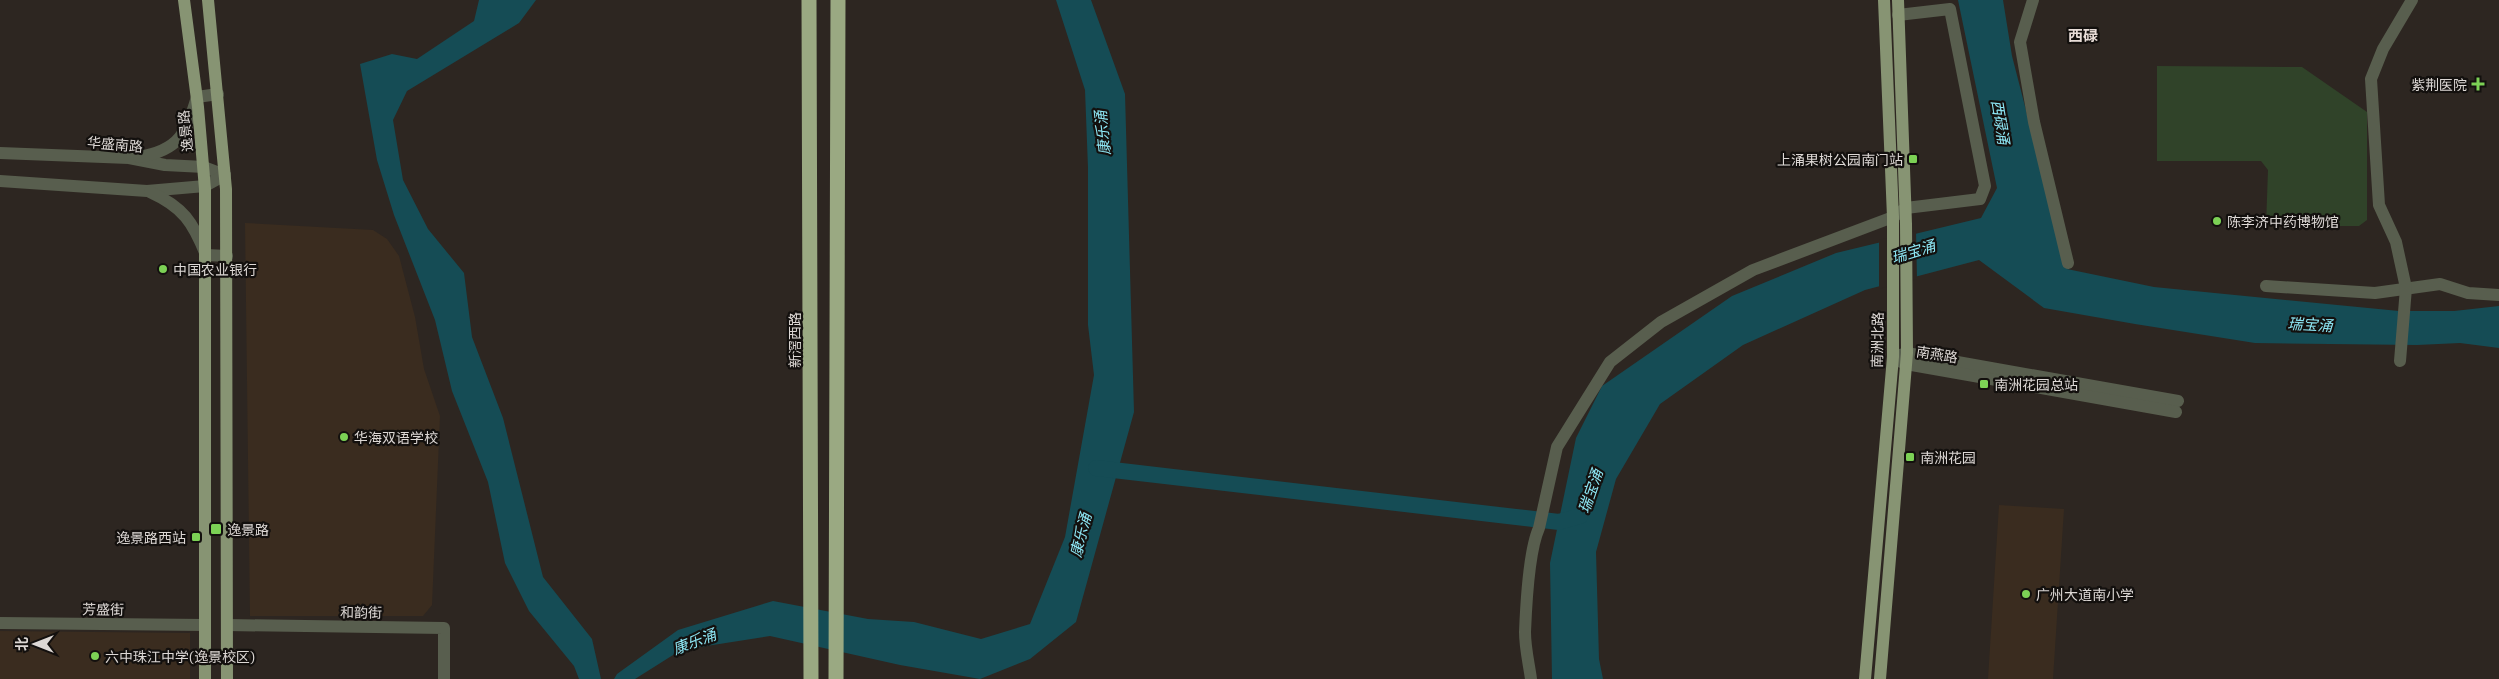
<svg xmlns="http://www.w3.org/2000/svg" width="2499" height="679" font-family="'Exo 2','Noto Sans SC',sans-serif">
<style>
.education{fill:#3a2c1f}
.green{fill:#304329}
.water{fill:#154c55}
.pier{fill:#2d2621}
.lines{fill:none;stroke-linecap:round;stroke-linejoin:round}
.river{stroke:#154c55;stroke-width:16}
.minor{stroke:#585e4e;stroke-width:12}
.major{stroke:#879473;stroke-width:12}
.highway{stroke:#9aa982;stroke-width:15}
.poi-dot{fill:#7cd155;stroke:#13100e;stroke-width:2}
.labels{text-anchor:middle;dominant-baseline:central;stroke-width:4.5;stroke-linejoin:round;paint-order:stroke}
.poi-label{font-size:14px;fill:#ddd8d5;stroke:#13100e;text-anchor:start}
.street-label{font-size:14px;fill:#ddd8d5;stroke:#13100e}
.neighbourhood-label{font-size:15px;font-weight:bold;fill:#e8ddd8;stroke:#13100e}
.water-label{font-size:15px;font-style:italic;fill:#8de6f4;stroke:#13100e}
</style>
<rect width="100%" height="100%" fill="#2d2621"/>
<g class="education">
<polygon points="245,223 373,230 387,239 399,256 415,317 424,369 440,416 432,605 423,616 250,616"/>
<polygon points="1999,505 2064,509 2053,679 1988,679"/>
<polygon points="0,631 190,633 190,679 0,679"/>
</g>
<polygon class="green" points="2157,66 2302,67 2367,112 2367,220 2359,226 2266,226 2268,170 2261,161 2157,161"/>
<g class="water">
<polygon points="479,0 536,0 519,23 407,91 393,120 403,180 428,229 464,273 472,337 503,418 543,577 592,639 601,679 579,679 574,666 529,611 505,563 488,482 452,391 435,320 394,215 377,160 360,64 392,54 417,59 474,21"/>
<polygon points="1056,0 1091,0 1125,94 1134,412 1076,622 1030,659 980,679 900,665 770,636 681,650 635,679 614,679 617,674 678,630 773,601 868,619 914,622 981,639 1030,624 1065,537 1094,375 1088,325 1088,168 1085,90"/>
<polygon points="1958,0 2003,0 2012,56 2067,269 2154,287 2399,311 2454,311 2499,306 2499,348 2460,343 2417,345 2255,343 2135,324 2044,308 1979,260 1865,290 1743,345 1660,404 1616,479 1596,552 1599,659 1603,679 1552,679 1550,563 1576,438 1602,386 1732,296 1836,253 1981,218 1997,188"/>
</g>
<polygon class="pier" points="1916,231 1917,279 1879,289 1879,240"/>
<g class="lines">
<polyline class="river" points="1096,468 1559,522 1580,516"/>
<g class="minor">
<polyline points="2033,0 2020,42 2034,122 2068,263"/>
<polyline points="0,153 129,158 165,165 204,167 225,175"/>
<path d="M139,157C180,150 186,133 197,97L218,94"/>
<polyline points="0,181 147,191 205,186 225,175"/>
<path d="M150,192C183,207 193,222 206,255L227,256"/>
<polyline points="2266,286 2375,293 2440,284 2468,293 2499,295"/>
<polyline points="1893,357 1907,353 2178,401"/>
<polyline points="1897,360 1906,364 2176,412"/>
<polyline points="2400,361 2406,288 2396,242 2379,205 2371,79 2383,49 2412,0"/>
<polyline points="0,623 205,625"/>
<polyline points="227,625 444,628 444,679"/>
<path d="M1531,679C1529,664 1525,648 1525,632C1526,607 1529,550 1539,528L1557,447L1610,362L1661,322L1753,270L1893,217L1906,208L1980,199L1985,186L1950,9L1898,15"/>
</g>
<g class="major">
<polyline points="184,0 198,107 205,189 205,679"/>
<polyline points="208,0 226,189 227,679"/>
<polyline points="1865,679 1893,357 1893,217 1884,0"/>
<polyline points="1880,679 1907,353 1906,224 1898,0"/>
</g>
<g class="highway">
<polyline points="809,0 811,679"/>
<polyline points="836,679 838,0"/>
</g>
</g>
<g class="poi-dot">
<path d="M2475.5 76.5h5v5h5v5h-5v5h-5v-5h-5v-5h5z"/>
<rect x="1908" y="154" width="10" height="10" rx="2.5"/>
<circle cx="2217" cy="221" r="5"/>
<circle cx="163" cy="269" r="5"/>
<rect x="1979" y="379" width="10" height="10" rx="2.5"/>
<circle cx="344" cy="437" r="5"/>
<rect x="1905" y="452" width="10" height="10" rx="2.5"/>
<rect x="210" y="523" width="12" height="12" rx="2.5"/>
<rect x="191" y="532" width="10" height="10" rx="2.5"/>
<circle cx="2026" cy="594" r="5"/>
<circle cx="95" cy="656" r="5"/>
</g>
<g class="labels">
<g class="poi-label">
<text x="2467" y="84" text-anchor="end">紫荆医院</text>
<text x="1903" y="159" text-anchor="end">上涌果树公园南门站</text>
<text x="2227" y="221">陈李济中药博物馆</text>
<text x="173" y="269">中国农业银行</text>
<text x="1994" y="384">南洲花园总站</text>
<text x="354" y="437">华海双语学校</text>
<text x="1920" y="457">南洲花园</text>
<text x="227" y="529">逸景路</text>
<text x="186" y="537" text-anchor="end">逸景路西站</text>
<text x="2036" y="594">广州大道南小学</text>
<text x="105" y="656">六中珠江中学(逸景校区)</text>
</g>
<g class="street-label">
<text transform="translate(185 131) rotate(-96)">逸景路</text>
<text transform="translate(115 144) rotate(5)">华盛南路</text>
<text transform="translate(794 340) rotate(-90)">新滘西路</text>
<text transform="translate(1877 340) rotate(-89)">南洲北路</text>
<text transform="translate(1937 354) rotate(9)">南燕路</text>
<text transform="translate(103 609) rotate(1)">芳盛街</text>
<text transform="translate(361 612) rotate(1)">和韵街</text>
</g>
<g class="neighbourhood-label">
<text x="2083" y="35">西碌</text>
</g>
<g class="water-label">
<text transform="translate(2001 122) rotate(81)">西碌涌</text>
<text transform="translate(1102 133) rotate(-96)">康乐涌</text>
<text transform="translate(1913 251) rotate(-17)">瑞宝涌</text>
<text transform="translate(2310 324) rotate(3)">瑞宝涌</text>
<text transform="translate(1590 491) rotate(-71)">瑞宝涌</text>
<text transform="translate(1080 535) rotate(-76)">康乐涌</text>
<text transform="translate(694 641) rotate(-21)">康乐涌</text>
</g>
</g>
<g transform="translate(35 644) rotate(270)" stroke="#13100e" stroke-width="4" paint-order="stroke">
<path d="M0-4L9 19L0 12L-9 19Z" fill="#ddd8d5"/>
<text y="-8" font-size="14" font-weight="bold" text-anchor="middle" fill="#ddd8d5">北</text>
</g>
</svg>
